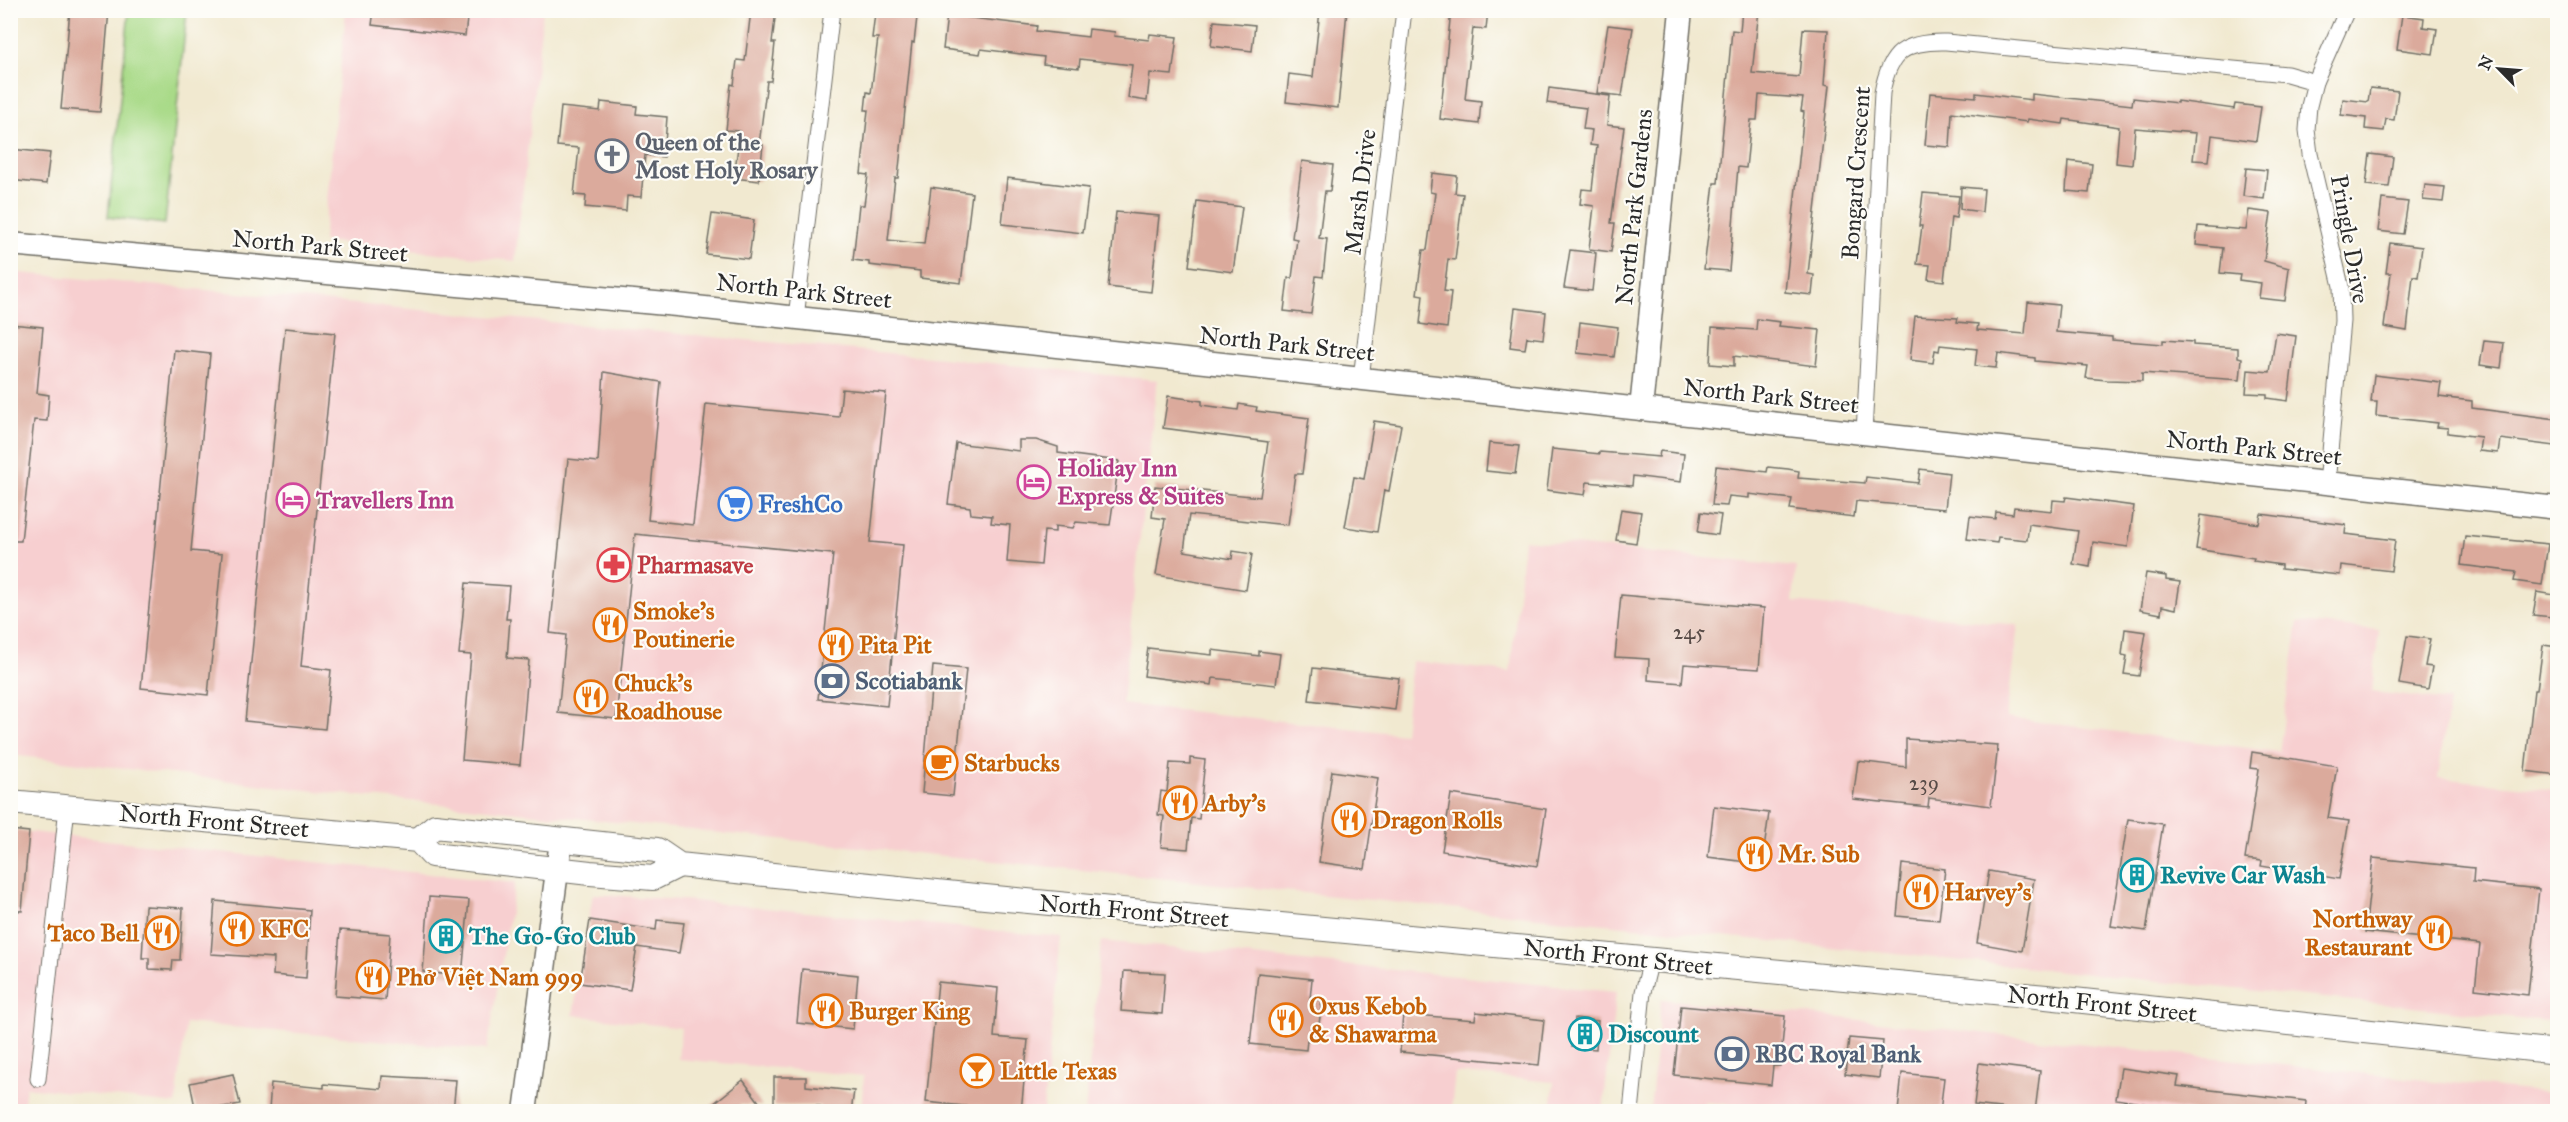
<svg xmlns="http://www.w3.org/2000/svg" width="2568" height="1122" font-family="'IM FELL Great Primer',serif">
<style>
.built{fill:#f7cfd0}
.green{fill:#a9da88;stroke:#6a825a;stroke-width:1.5}
.building{fill:#dbaa9c}
.lines{fill:none;stroke-linecap:round;stroke-linejoin:round}
.street-casing{stroke:#706e65;stroke-width:17}
.secondary-casing{stroke:#706e65;stroke-width:25}
.primary-casing{stroke:#706e65;stroke-width:26}
.street{stroke:#fff;stroke-width:15}
.secondary{stroke:#fff;stroke-width:22}
.primary{stroke:#fff;stroke-width:24}
.labels{text-anchor:middle;dominant-baseline:central;stroke-width:4.5;stroke-linejoin:round;paint-order:stroke}
.number-label{font-size:21px;fill:#574b47}
.worship-label{font-size:24px;font-weight:bold;fill:#5b616d;stroke:#fdfcf7;text-anchor:start}
.street-label{font-size:24px;fill:#2b2b2b;stroke:#fdfcf7}
.hotel-label{font-size:24px;font-weight:bold;fill:#b23c85;stroke:#fdfcf7;text-anchor:start}
.shop-label{font-size:24px;font-weight:bold;fill:#366cbe;stroke:#fdfcf7;text-anchor:start}
.health-label{font-size:24px;font-weight:bold;fill:#be3a42;stroke:#fdfcf7;text-anchor:start}
.food-label{font-size:24px;font-weight:bold;fill:#c56008;stroke:#fdfcf7;text-anchor:start}
.service-label{font-size:24px;font-weight:bold;fill:#4e5e75;stroke:#fdfcf7;text-anchor:start}
.culture-label{font-size:24px;font-weight:bold;fill:#0d838f;stroke:#fdfcf7;text-anchor:start}
</style>
<rect width="100%" height="100%" fill="#fdfcf7"/>
<filter id="ink" filterUnits="userSpaceOnUse"><feTurbulence type="fractalNoise" baseFrequency=".0167" numOctaves="2"/><feDisplacementMap in="SourceGraphic" scale="12" xChannelSelector="R" yChannelSelector="G"/><feConvolveMatrix kernelMatrix="1 2 1 2 8 2 1 2 1" color-interpolation-filters="sRGB"/></filter>
<filter id="wash" filterUnits="userSpaceOnUse"><feTurbulence type="fractalNoise" baseFrequency=".008" numOctaves="4" result="noise"/><feDisplacementMap in="SourceGraphic" scale="24" xChannelSelector="R" yChannelSelector="G"/><feGaussianBlur stdDeviation="1.35" result="paint"/><feColorMatrix in="noise" values="0 0 0 0 0 0 0 0 0 0 0 0 0 0 0 0 0 1.4 0 .05"/><feComposite in="paint" operator="in"/></filter>
<g filter="url(#wash)">
<rect width="100%" height="100%" fill="#f1e9d0"/>
<g class="built">
<polygon points="346,11 543,11 515,261 323,241"/>
<polygon points="10,272 942,358 1157,380 1122,704 1404,734 1412,661 1510,672 1524,540 1796,567 1793,602 2018,625 2006,718 2279,752 2298,622 2379,630 2372,692 2449,701 2438,778 2557,790 2557,1022 333,793 11,755"/>
<polygon points="11,830 515,883 487,1050 186,1023 176,1104 26,1087 23,1111 11,1112"/>
<polygon points="593,894 695,901 1061,937 1043,1111 861,1111 864,1076 678,1059 681,1028 573,1015"/>
<polygon points="1101,941 1616,992 1603,1111 1551,1111 1554,1082 1455,1073 1451,1111 1085,1112"/>
<polygon points="1661,999 2558,1094 2557,1112 1796,1112 1705,1102 1703,1111 1650,1112"/>
</g>
<polygon class="green" points="129,11 187,11 165,224 108,217"/>
<g id="blocks">
<g class="building">
<polygon points="70,10 109,10 100,112 61,109"/>
<polygon points="374,10 468,10 465,36 372,25"/>
<polygon points="751,10 776,10 772,43 775,43 771,81 767,81 759,145 763,145 759,181 734,178 740,131 726,130 731,84 734,85 737,60 745,61"/>
<polygon points="1320,10 1347,10 1338,108 1286,102 1289,74 1313,77"/>
<polygon points="1451,10 1488,10 1486,29 1473,28 1465,99 1481,101 1479,124 1440,119"/>
<polygon points="1742,10 1759,10 1752,73 1799,77 1803,29 1828,30 1824,85 1829,86 1808,274 1814,275 1812,295 1785,292 1804,112 1801,111 1803,98 1759,95 1757,120 1751,120 1746,168 1738,167 1729,271 1704,269 1714,183 1718,183 1732,30 1740,31"/>
<polygon points="875,13 917,17 914,43 912,42 898,178 895,178 888,240 924,244 931,187 972,193 961,283 920,278 920,271 869,265 869,262 853,260 859,205 864,205 868,175 861,174 868,110 865,110 867,92 871,93 878,38 872,38"/>
<polygon points="947,15 1037,26 1036,31 1088,37 1089,29 1115,32 1114,36 1149,40 1150,34 1177,37 1172,75 1150,73 1147,101 1128,98 1132,65 1080,59 1079,68 1043,64 1044,57 981,49 980,54 943,49"/>
<polygon points="2402,15 2424,18 2423,27 2437,29 2433,54 2397,49"/>
<polygon points="1214,21 1255,25 1252,51 1211,46"/>
<polygon points="1608,25 1633,28 1622,96 1597,93"/>
<polygon points="1549,88 1610,96 1607,125 1624,127 1611,223 1615,223 1611,252 1589,249 1594,206 1580,204 1582,189 1592,190 1597,146 1590,145 1592,130 1583,129 1586,108 1547,103"/>
<polygon points="2370,88 2398,91 2394,120 2386,119 2384,131 2365,129 2366,118 2341,115 2343,99 2368,102"/>
<polygon points="1930,93 1976,97 1976,93 2032,100 2032,94 2132,105 2133,98 2177,103 2177,101 2234,109 2235,104 2261,107 2256,141 2212,135 2209,161 2193,160 2196,133 2135,128 2132,165 2116,163 2119,127 2064,119 2063,124 2028,119 2027,122 1952,112 1950,147 1925,145"/>
<polygon points="601,102 637,106 636,114 667,117 664,157 645,155 641,197 627,196 626,211 585,207 586,196 574,195 579,148 557,146 561,107 600,111"/>
<polygon points="10,149 50,153 46,184 10,180"/>
<polygon points="2370,154 2393,157 2389,187 2366,185"/>
<polygon points="1302,161 1333,165 1330,191 1325,191 1319,238 1327,239 1323,277 1316,276 1311,314 1284,311 1288,278 1292,278 1297,239 1292,238"/>
<polygon points="2068,161 2092,164 2089,193 2066,191"/>
<polygon points="2246,168 2267,170 2264,199 2243,196"/>
<polygon points="1432,173 1457,176 1455,193 1463,194 1455,260 1448,259 1444,291 1451,292 1447,328 1420,324 1423,295 1417,294 1423,250 1427,250 1435,193 1430,192"/>
<polygon points="1007,178 1089,188 1083,233 1002,224"/>
<polygon points="2425,185 2445,187 2443,202 2423,200"/>
<polygon points="1961,187 1984,189 1982,212 1960,209"/>
<polygon points="1923,193 1959,196 1956,218 1951,217 1944,281 1928,279 1930,265 1917,264 1922,226 1919,226"/>
<polygon points="2382,199 2408,202 2403,234 2378,231"/>
<polygon points="1197,201 1242,207 1233,272 1189,266"/>
<polygon points="2249,210 2271,213 2264,261 2289,268 2285,301 2259,298 2261,283 2239,280 2240,275 2220,273 2223,248 2196,245 2198,226 2246,230"/>
<polygon points="1116,212 1159,216 1151,292 1108,287"/>
<polygon points="712,214 754,220 749,259 706,254"/>
<polygon points="2390,243 2422,247 2418,277 2413,276 2407,331 2384,327 2391,273 2386,273"/>
<polygon points="1570,250 1596,253 1592,291 1564,288"/>
<polygon points="2028,302 2059,305 2056,332 2112,337 2112,340 2163,344 2163,340 2193,342 2193,345 2238,348 2238,357 2242,358 2240,380 2142,373 2142,381 2107,380 2086,378 2088,366 2035,361 2035,358 1998,353 1996,368 1975,366 1977,349 1940,345 1939,351 1935,350 1933,363 1910,360 1915,316 1958,318 1957,322 1978,324 1977,330 2025,334"/>
<polygon points="1515,308 1546,312 1543,339 1527,337 1525,349 1510,347"/>
<polygon points="1757,319 1780,322 1779,326 1820,330 1816,366 1734,356 1734,366 1710,364 1712,327 1756,330"/>
<polygon points="1580,322 1618,327 1614,357 1577,353"/>
<polygon points="10,324 43,327 37,393 49,395 47,421 34,420 21,541 10,541"/>
<polygon points="285,328 335,333 301,666 331,670 325,729 245,721"/>
<polygon points="2276,333 2296,336 2288,401 2267,398 2267,394 2246,393 2248,370 2270,372"/>
<polygon points="2484,341 2504,343 2501,368 2480,365"/>
<polygon points="174,350 210,354 191,551 222,554 208,695 141,688"/>
<polygon points="604,372 661,382 648,520 693,525 706,404 839,417 842,389 886,393 870,542 903,545 887,706 818,699 833,554 635,534 616,719 558,713 566,635 550,633 568,459 598,462"/>
<polygon points="2374,375 2441,383 2439,397 2472,401 2472,408 2557,419 2554,446 2500,439 2498,453 2479,451 2481,437 2448,433 2448,428 2437,427 2438,423 2376,416 2377,402 2371,402"/>
<polygon points="1168,396 1202,401 1202,405 1238,410 1239,404 1257,407 1256,411 1309,418 1302,474 1295,474 1288,525 1189,515 1184,551 1232,559 1233,551 1252,554 1246,590 1156,575 1165,519 1152,517 1155,486 1260,497 1268,442 1163,428"/>
<polygon points="1374,421 1401,425 1389,491 1384,490 1377,532 1345,527 1354,477 1364,479"/>
<polygon points="1019,440 1036,440 1058,447 1058,453 1119,461 1110,525 1076,522 1073,528 1055,526 1055,532 1044,531 1041,565 1007,562 1010,525 991,523 992,516 971,514 970,507 948,504 956,443 1019,451"/>
<polygon points="1489,443 1519,446 1515,474 1486,471"/>
<polygon points="1552,449 1600,454 1600,452 1659,457 1660,451 1684,454 1681,482 1633,476 1632,486 1587,482 1585,495 1547,490"/>
<polygon points="1716,466 1767,472 1768,467 1788,469 1799,471 1798,478 1865,483 1866,477 1918,483 1920,469 1949,473 1945,509 1856,501 1854,517 1790,509 1792,499 1749,494 1749,498 1729,496 1727,506 1712,505"/>
<polygon points="2066,497 2134,506 2128,547 2093,542 2090,567 2073,564 2078,531 2029,524 2027,540 1998,537 1997,543 1967,539 1970,516 1995,519 1996,512 2013,514 2014,507 2052,511 2053,500 2065,501"/>
<polygon points="1621,509 1641,512 1636,543 1616,540"/>
<polygon points="1701,512 1721,515 1718,535 1698,532"/>
<polygon points="2261,514 2346,525 2345,534 2395,540 2391,571 2341,565 2340,575 2281,569 2281,565 2253,561 2254,558 2196,549 2201,515 2259,524"/>
<polygon points="2465,536 2548,544 2542,585 2514,581 2516,572 2461,565"/>
<polygon points="2146,573 2166,576 2166,580 2180,582 2176,609 2162,606 2161,614 2140,610"/>
<polygon points="466,583 509,586 506,619 510,619 507,658 529,660 520,765 462,760 471,655 459,654"/>
<polygon points="2537,592 2555,595 2552,617 2533,615"/>
<polygon points="1621,595 1764,608 1759,669 1684,664 1682,683 1648,680 1649,659 1615,657"/>
<polygon points="2125,629 2146,632 2139,676 2124,674 2127,656 2122,655"/>
<polygon points="2407,636 2430,639 2425,666 2432,667 2428,689 2399,684"/>
<polygon points="2543,645 2558,647 2558,775 2525,771 2534,690 2537,690"/>
<polygon points="1148,648 1212,655 1212,650 1259,656 1259,651 1280,654 1276,685 1213,678 1212,685 1144,676"/>
<polygon points="933,666 966,669 953,796 922,793"/>
<polygon points="1313,668 1399,678 1395,710 1309,700"/>
<polygon points="1906,739 1998,745 1991,806 1929,798 1928,807 1853,799 1858,761 1906,767"/>
<polygon points="2252,752 2337,766 2328,818 2349,821 2339,879 2261,866 2262,861 2245,859 2259,769 2250,768"/>
<polygon points="1190,758 1205,760 1199,819 1191,818 1188,849 1161,847 1164,816 1158,815 1161,791 1167,792 1170,763 1190,764"/>
<polygon points="1332,771 1378,778 1365,869 1319,862"/>
<polygon points="1451,794 1546,809 1537,866 1442,851"/>
<polygon points="1714,806 1769,813 1762,864 1708,857"/>
<polygon points="2128,819 2163,824 2146,931 2111,926"/>
<polygon points="10,830 29,832 22,911 10,910"/>
<polygon points="2373,858 2474,868 2473,882 2539,889 2528,995 2475,989 2480,944 2365,932"/>
<polygon points="1902,864 1945,869 1939,920 1897,916"/>
<polygon points="1989,871 2034,879 2022,951 1977,943"/>
<polygon points="429,897 469,900 462,976 423,972"/>
<polygon points="215,901 310,910 306,978 273,975 274,958 211,954"/>
<polygon points="145,906 183,908 180,960 173,960 172,970 149,969 149,958 142,958"/>
<polygon points="590,920 656,930 657,920 684,923 679,953 637,947 630,990 580,983"/>
<polygon points="340,930 390,934 385,1000 335,996"/>
<polygon points="802,969 858,975 853,1029 797,1023"/>
<polygon points="1124,971 1165,973 1162,1014 1121,1011"/>
<polygon points="1258,973 1312,979 1310,999 1322,1000 1317,1041 1307,1040 1306,1050 1250,1044"/>
<polygon points="938,982 998,988 994,1037 1028,1040 1021,1112 926,1102"/>
<polygon points="1681,1006 1785,1016 1780,1066 1773,1066 1771,1085 1674,1075"/>
<polygon points="1476,1012 1544,1020 1539,1065 1400,1052 1403,1014 1475,1020"/>
<polygon points="1575,1018 1598,1021 1596,1049 1572,1047"/>
<polygon points="1849,1038 1883,1041 1879,1078 1845,1074"/>
<polygon points="1979,1063 2040,1071 2035,1112 1974,1105"/>
<polygon points="2121,1068 2179,1076 2177,1086 2306,1101 2305,1112 2197,1112 2116,1099"/>
<polygon points="1902,1073 1944,1078 1940,1112 1898,1112"/>
<polygon points="233,1074 240,1104 196,1112 190,1083"/>
<polygon points="382,1076 456,1080 453,1112 269,1110 271,1083 324,1088 324,1084 381,1089"/>
<polygon points="774,1077 806,1077 806,1086 854,1091 851,1112 819,1112 820,1106 774,1106"/>
<polygon points="743,1080 762,1106 739,1105 744,1112 703,1112"/>
</g>
</g>
</g>
<g filter="url(#ink)">
<use href="#blocks" fill-opacity="0" stroke="#706e65" stroke-width="1.5"/>
<g class="lines">
<g class="street-casing">
<g id="street">
<polyline points="796,318 832,10"/>
<polyline points="1361,379 1404,10"/>
<path d="M1864,433L1882,93C1889,52 1905,41 1946,42L2287,74L2315,82"/>
<polyline points="2327,484 2342,321 2341,286 2310,154 2307,130 2309,106 2315,82 2347,10"/>
<polyline points="38,1079 67,807"/>
<polyline points="1631,1112 1643,992 1651,960"/>
</g>
</g>
<g class="secondary-casing">
<g id="secondary">
<polyline points="10,244 677,305 2558,508"/>
<polyline points="1641,409 1681,10"/>
<polyline points="525,1112 561,841"/>
</g>
</g>
<g class="primary-casing">
<g id="primary">
<polyline points="10,802 418,840 432,855 590,873 653,878 679,865"/>
<polyline points="418,840 435,826 657,850 679,865 985,897 2046,997 2558,1052"/>
</g>
</g>
<use href="#street" class="street"/>
<use href="#secondary" class="secondary"/>
<use href="#primary" class="primary"/>
</g>
</g>
<defs>
<g id="church-ring" transform="scale(1.725)"><circle r="9.5" fill="#fdfcf7" stroke="#6b7280" stroke-width="1.5"/><path d="M-1.2-6h2.4v3.5h3.3v2.4h-3.3V6h-2.4V-.1h-3.3v-2.4h3.3Z" fill="#6b7280"/></g>
<g id="hotel-ring" transform="scale(1.725)"><circle r="9.5" fill="#fdfcf7" stroke="#d1479c" stroke-width="1.5"/><path d="M-6-4.5h1.5V1H6V5H4.5V3h-9V5H-6ZM-4 0a1.8 1.8 0 1 1 3.6 0ZM.5 0V-2.5h3Q6-2.5 6 0Z" fill="#d1479c"/></g>
<g id="supermarket-ring" transform="scale(1.725)"><circle r="9.5" fill="#fdfcf7" stroke="#3f7fe0" stroke-width="1.5"/><path d="M-6-5.5h2.5l.6 2H6L4.5 2H-2.5L-4.4-4H-6ZM-1.5 3.2a1.3 1.3 0 1 0 .1 0ZM3 3.2a1.3 1.3 0 1 0 .1 0Z" fill="#3f7fe0"/></g>
<g id="pharmacy-ring" transform="scale(1.725)"><circle r="9.5" fill="#fdfcf7" stroke="#e0444e" stroke-width="1.5"/><path d="M-2-6h4v4h4v4h-4v4h-4v-4h-4v-4h4Z" fill="#e0444e"/></g>
<g id="restaurant-ring" transform="scale(1.725)"><circle r="9.5" fill="#fdfcf7" stroke="#e8710a" stroke-width="1.5"/><path d="M-5-6h1v4h1v-4h1v4h1v-4h1v5L-1.5 .5V6h-2V.5L-5-1ZM5-6V6H3V1.5H1.5Q1.5-4 5-6Z" fill="#e8710a"/></g>
<g id="bank-ring" transform="scale(1.725)"><circle r="9.5" fill="#fdfcf7" stroke="#5c6f8a" stroke-width="1.5"/><path d="M-6-4H6V4H-6ZM0-2.3a2.3 2.3 0 1 0 0 4.6a2.3 2.3 0 1 0 0-4.6Z" fill="#5c6f8a"/></g>
<g id="cafe-ring" transform="scale(1.725)"><circle r="9.5" fill="#fdfcf7" stroke="#e8710a" stroke-width="1.5"/><path d="M-5.5-4.5H6V0H3Q3 3.5 0 3.5H-2.5Q-5.5 3.5-5.5 0ZM3-3.2v2h1.7v-2ZM-6 4.5H4V6H-6Z" fill="#e8710a"/></g>
<g id="building-ring" transform="scale(1.725)"><circle r="9.5" fill="#fdfcf7" stroke="#0f9aa8" stroke-width="1.5"/><path d="M-4-6H4V6H1V3H-1V6H-4ZM-2.5-4.3h1.7v1.8h-1.7ZM.8-4.3h1.7v1.8H.8ZM-2.5-1h1.7V.8h-1.7ZM.8-1h1.7V.8H.8Z" fill="#0f9aa8"/></g>
<g id="bar-ring" transform="scale(1.725)"><circle r="9.5" fill="#fdfcf7" stroke="#e8710a" stroke-width="1.5"/><path d="M-6-5H6L.8 .8V4.5H3.5V6h-7V4.5H-.8V.8Z" fill="#e8710a"/></g>
</defs>
<g fill-rule="evenodd">
<use href="#church-ring" x="612" y="156"/>
<use href="#hotel-ring" x="1034" y="482"/>
<use href="#hotel-ring" x="293" y="500"/>
<use href="#supermarket-ring" x="735" y="504"/>
<use href="#pharmacy-ring" x="614" y="565"/>
<use href="#restaurant-ring" x="610" y="625"/>
<use href="#restaurant-ring" x="836" y="645"/>
<use href="#bank-ring" x="832" y="681"/>
<use href="#restaurant-ring" x="591" y="697"/>
<use href="#cafe-ring" x="941" y="763"/>
<use href="#restaurant-ring" x="1180" y="803"/>
<use href="#restaurant-ring" x="1349" y="820"/>
<use href="#restaurant-ring" x="1755" y="854"/>
<use href="#building-ring" x="2137" y="875"/>
<use href="#restaurant-ring" x="1921" y="892"/>
<use href="#restaurant-ring" x="237" y="929"/>
<use href="#restaurant-ring" x="162" y="933"/>
<use href="#restaurant-ring" x="2435" y="933"/>
<use href="#building-ring" x="446" y="936"/>
<use href="#restaurant-ring" x="373" y="977"/>
<use href="#restaurant-ring" x="826" y="1011"/>
<use href="#restaurant-ring" x="1286" y="1020"/>
<use href="#building-ring" x="1585" y="1034"/>
<use href="#bank-ring" x="1732" y="1054"/>
<use href="#bar-ring" x="977" y="1071"/>
</g>
<g class="labels">
<g class="number-label">
<text x="1689" y="632">245</text>
<text x="1924" y="783">239</text>
</g>
<g class="worship-label">
<text x="635" y="142">Queen of the<tspan x="635" dy="28">Most Holy Rosary</tspan></text>
</g>
<g class="street-label">
<text transform="translate(1856 173) rotate(-86)">Bongard Crescent</text>
<text transform="translate(1360 192) rotate(-83)">Marsh Drive</text>
<text transform="translate(1634 207) rotate(-84)">North Park Gardens</text>
<text transform="translate(2350 239) rotate(80)">Pringle Drive</text>
<text transform="translate(320 246) rotate(5)">North Park Street</text>
<text transform="translate(804 291) rotate(6)">North Park Street</text>
<text transform="translate(1287 344) rotate(6)">North Park Street</text>
<text transform="translate(1771 396) rotate(6)">North Park Street</text>
<text transform="translate(2254 448) rotate(6)">North Park Street</text>
<text transform="translate(214 821) rotate(5)">North Front Street</text>
<text transform="translate(1134 911) rotate(5)">North Front Street</text>
<text transform="translate(1618 957) rotate(6)">North Front Street</text>
<text transform="translate(2102 1004) rotate(6)">North Front Street</text>
</g>
<g class="hotel-label">
<text x="1057" y="468">Holiday Inn<tspan x="1057" dy="28">Express &amp; Suites</tspan></text>
<text x="316" y="500">Travellers Inn</text>
</g>
<g class="shop-label">
<text x="758" y="504">FreshCo</text>
</g>
<g class="health-label">
<text x="637" y="565">Pharmasave</text>
</g>
<g class="food-label">
<text x="633" y="611">Smoke's<tspan x="633" dy="28">Poutinerie</tspan></text>
<text x="859" y="645">Pita Pit</text>
<text x="614" y="683">Chuck's<tspan x="614" dy="28">Roadhouse</tspan></text>
<text x="964" y="763">Starbucks</text>
<text x="1203" y="803">Arby's</text>
<text x="1372" y="820">Dragon Rolls</text>
<text x="1778" y="854">Mr. Sub</text>
<text x="1944" y="892">Harvey's</text>
<text x="2412" y="919" text-anchor="end">Northway<tspan x="2412" dy="28">Restaurant</tspan></text>
<text x="260" y="929">KFC</text>
<text x="139" y="933" text-anchor="end">Taco Bell</text>
<text x="396" y="977">Phở Việt Nam 999</text>
<text x="1309" y="1006">Oxus Kebob<tspan x="1309" dy="28">&amp; Shawarma</tspan></text>
<text x="849" y="1011">Burger King</text>
<text x="1000" y="1071">Little Texas</text>
</g>
<g class="service-label">
<text x="855" y="681">Scotiabank</text>
<text x="1755" y="1054">RBC Royal Bank</text>
</g>
<g class="culture-label">
<text x="2160" y="875">Revive Car Wash</text>
<text x="469" y="936">The Go-Go Club</text>
<text x="1608" y="1034">Discount</text>
</g>
</g>
<rect width="2568" height="1122" fill="none" stroke="#fdfcf7" stroke-width="36"/>
<g transform="translate(2499 69) rotate(295)" stroke="#fdfcf7" stroke-width="4.5" paint-order="stroke">
<path d="M0-4.5L10 22L0 15L-10 22Z" fill="#2b2b2b"/>
<text y="-9" font-size="16" font-weight="bold" text-anchor="middle" fill="#2b2b2b">N</text>
</g>
</svg>
